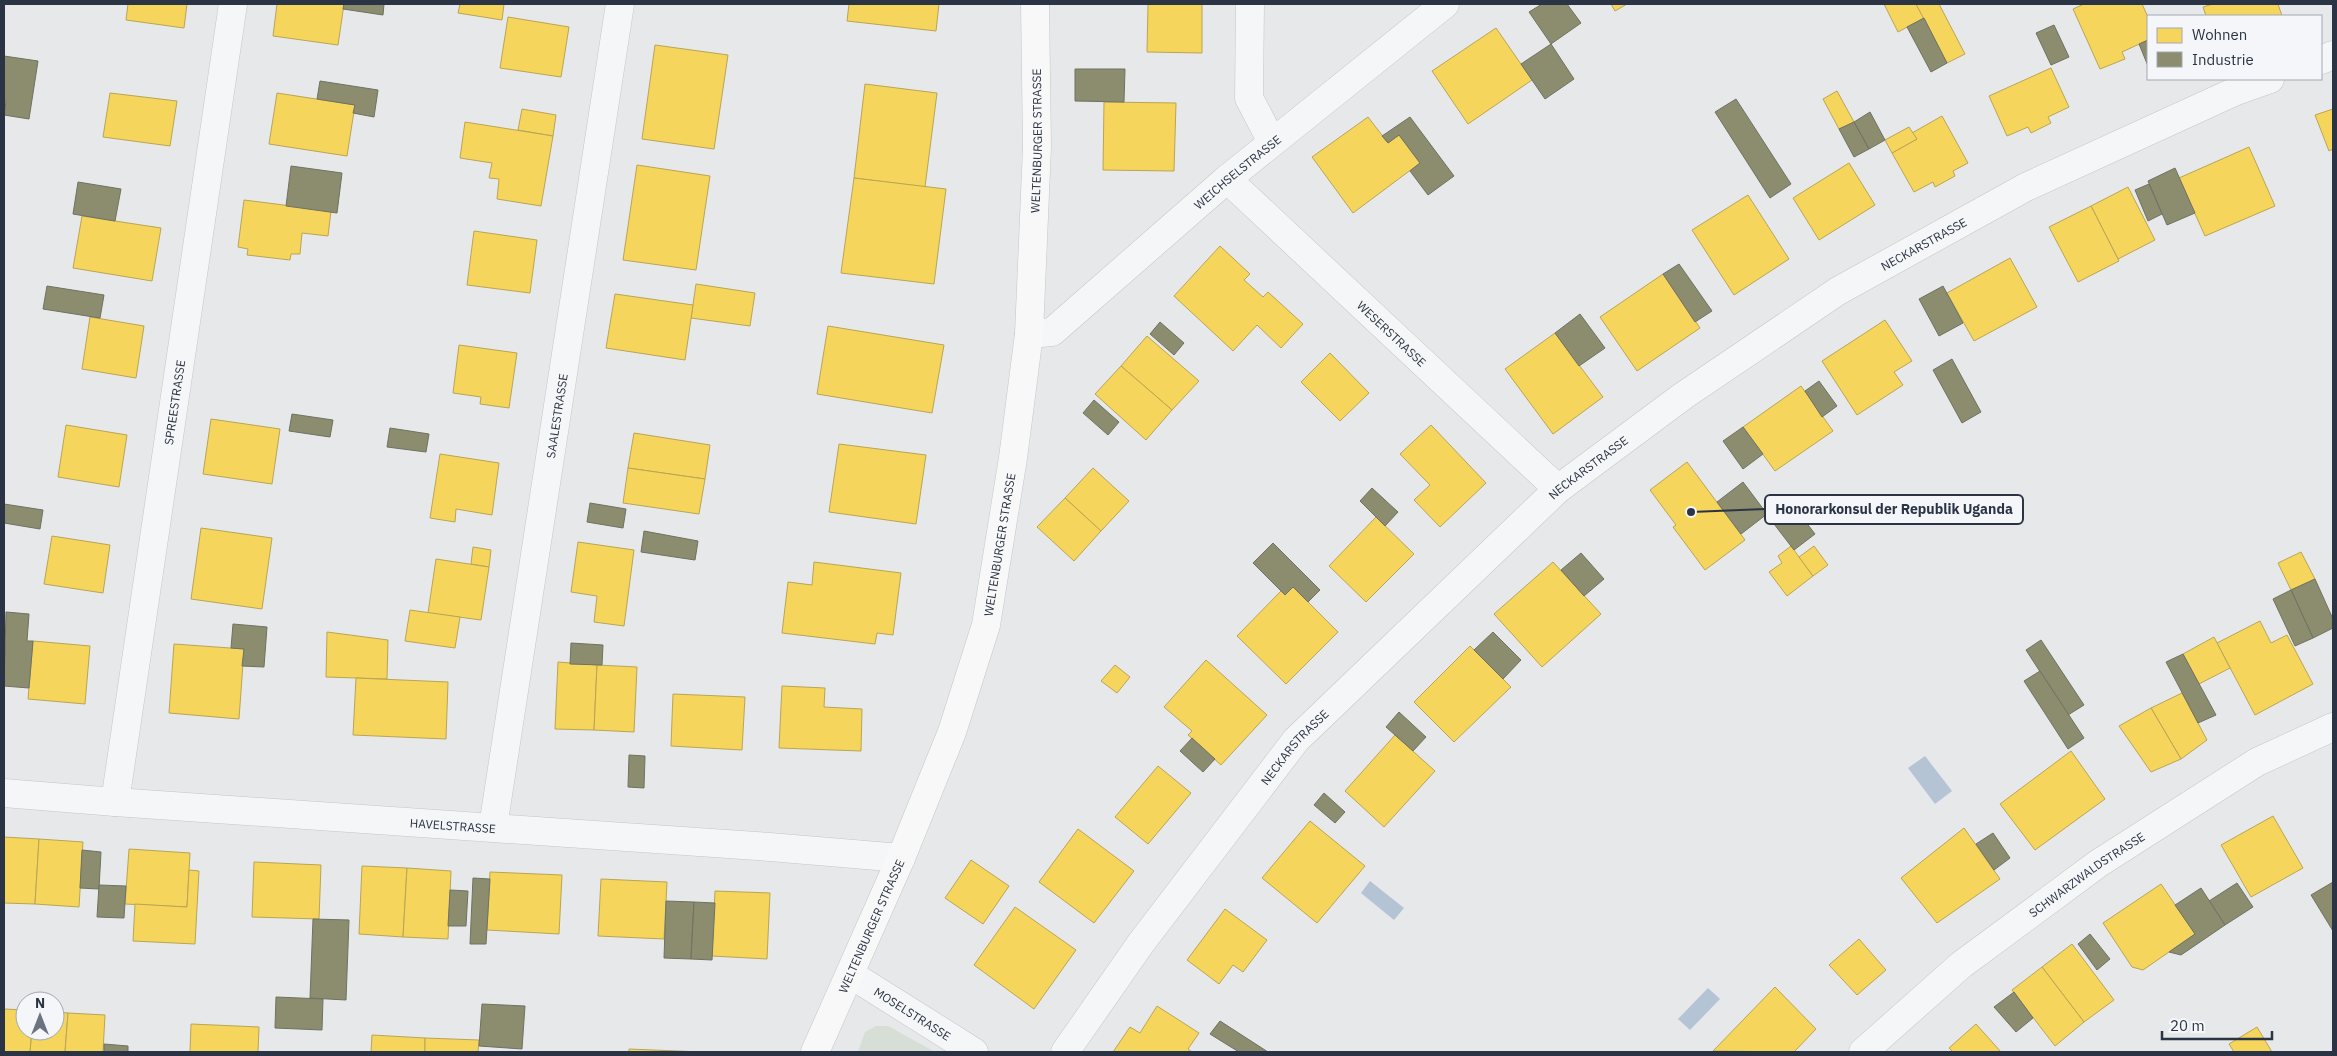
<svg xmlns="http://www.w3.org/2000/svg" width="2337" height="1056" font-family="'IBM Plex Sans',sans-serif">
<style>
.green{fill:#d6ded6}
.water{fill:#b4c4d5}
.homes{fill:#f6d55c;stroke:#b9a555}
.industry{fill:#8c8c6e;stroke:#6f7262}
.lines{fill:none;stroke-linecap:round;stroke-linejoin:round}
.street-casing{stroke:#c4c6c8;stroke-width:29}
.secondary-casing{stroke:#c4c6c8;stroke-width:29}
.street{stroke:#f5f6f7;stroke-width:28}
.secondary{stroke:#f8f8f8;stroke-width:28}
.labels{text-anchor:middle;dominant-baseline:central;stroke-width:5;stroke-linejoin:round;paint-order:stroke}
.street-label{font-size:12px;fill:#2b3445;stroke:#f4f6f9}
.leader{fill:none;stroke:#2b3445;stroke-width:2}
.callout-dot{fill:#2b3445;stroke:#f4f6f9;stroke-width:2}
.callout{fill:#f4f6f9;stroke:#2b3445;stroke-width:2}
.callout-label{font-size:14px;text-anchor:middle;font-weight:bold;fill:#2b3445}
</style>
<rect width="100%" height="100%" fill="#e6e8ea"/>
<polygon class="green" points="876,1026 888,1026 935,1052 858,1052 865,1032"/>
<g class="water">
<polygon points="1925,756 1952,791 1935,804 1908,768"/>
<polygon points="1370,881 1404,908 1394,920 1361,893"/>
<polygon points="1708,988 1720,999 1690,1030 1678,1019"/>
</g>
<g class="homes">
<polygon points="128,4 187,4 184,28 126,20"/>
<polygon points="277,4 344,4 338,45 273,36"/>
<polygon points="460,4 504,4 502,20 458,13"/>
<polygon points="849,4 939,4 936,31 847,21"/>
<polygon points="1148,4 1202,4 1202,53 1147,52"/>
<polygon points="1611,4 1627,4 1615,11"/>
<polygon points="1884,4 1916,4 1924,18 1898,32"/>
<polygon points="1916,4 1939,4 1965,54 1947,63"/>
<polygon points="2084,4 2142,4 2148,17 2148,40 2122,52 2125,59 2100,69 2073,9"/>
<polygon points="2213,4 2278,4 2282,16 2206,16 2203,7"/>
<polygon points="508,17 569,27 561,77 500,68"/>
<polygon points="1496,28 1532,80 1468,124 1432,71"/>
<polygon points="655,45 728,55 714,149 642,139"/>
<polygon points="2051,68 2069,107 2048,117 2051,123 2031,133 2028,127 2007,136 1989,96"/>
<polygon points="865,84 937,93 925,187 854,178"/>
<polygon points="1837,91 1854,122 1839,129 1823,99"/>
<polygon points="110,93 177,101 170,146 103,137"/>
<polygon points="277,93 355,105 347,156 269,144"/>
<polygon points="1104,102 1176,103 1174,171 1103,170"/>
<polygon points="522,109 556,115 553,136 518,130"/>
<polygon points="2333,109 2333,149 2329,151 2315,115"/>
<polygon points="1942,116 1968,163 1953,171 1955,176 1935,187 1933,182 1914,192 1892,153 1917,139 1912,133"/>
<polygon points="1368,117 1388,143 1399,135 1420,163 1353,213 1312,157"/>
<polygon points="465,122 553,136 541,206 497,199 499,179 489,178 492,163 460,158"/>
<polygon points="1909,127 1917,139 1892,153 1885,140"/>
<polygon points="2249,147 2275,206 2205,236 2179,178"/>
<polygon points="1849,163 1875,205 1819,240 1793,198"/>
<polygon points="637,165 710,176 696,270 623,260"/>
<polygon points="854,178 946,189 934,284 841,273"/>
<polygon points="2128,187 2155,240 2118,259 2091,206"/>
<polygon points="1748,195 1789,259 1734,295 1692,230"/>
<polygon points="244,200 331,211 328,236 302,233 300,254 291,254 290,260 247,255 248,249 238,247"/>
<polygon points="2091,206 2119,261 2078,282 2049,227"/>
<polygon points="82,216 161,228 152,281 73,268"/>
<polygon points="474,231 537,240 530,293 467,285"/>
<polygon points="1220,246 1250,274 1244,280 1263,297 1268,292 1303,324 1281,348 1257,325 1233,351 1174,296"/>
<polygon points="2010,258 2037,307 1974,341 1947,293"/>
<polygon points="1663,274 1700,328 1637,371 1600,317"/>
<polygon points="696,284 755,293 750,326 691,318"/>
<polygon points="615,294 693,305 685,360 606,348"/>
<polygon points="90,317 144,326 136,378 82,369"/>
<polygon points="1885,320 1912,361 1894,372 1903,385 1857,415 1822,361"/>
<polygon points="828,326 944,345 932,413 817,394"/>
<polygon points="1555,333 1603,397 1553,434 1505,369"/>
<polygon points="1147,336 1199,381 1172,410 1121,366"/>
<polygon points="459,345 517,353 509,408 480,404 481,397 453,393"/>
<polygon points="1330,353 1369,393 1340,421 1301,382"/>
<polygon points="1121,366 1172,410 1146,440 1095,394"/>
<polygon points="1801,386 1833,431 1775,471 1743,427"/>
<polygon points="211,419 280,429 272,484 203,474"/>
<polygon points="66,425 127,435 119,487 58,477"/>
<polygon points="1431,425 1486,483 1440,527 1414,500 1430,485 1400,454"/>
<polygon points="634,433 710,445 705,479 628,468"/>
<polygon points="839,444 926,455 916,524 829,512"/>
<polygon points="440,454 499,463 492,515 456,509 455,522 430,518"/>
<polygon points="1687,462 1745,540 1705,570 1673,527 1676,525 1650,490"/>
<polygon points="628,468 705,479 699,514 623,503"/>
<polygon points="1093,468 1129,501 1101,531 1065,498"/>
<polygon points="1065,498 1101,531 1074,561 1037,527"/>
<polygon points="1376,517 1414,554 1366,602 1329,566"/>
<polygon points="201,528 272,538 262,609 191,599"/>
<polygon points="52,536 110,545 103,593 44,584"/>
<polygon points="578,542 634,550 624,626 594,622 597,596 571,592"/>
<polygon points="1791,546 1813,576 1787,596 1769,572 1782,563 1778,556"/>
<polygon points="1814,546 1828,565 1813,576 1799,557"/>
<polygon points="473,547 491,550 489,567 471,564"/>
<polygon points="2301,552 2315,579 2291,590 2278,563"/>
<polygon points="436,559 489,567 481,620 428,613"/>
<polygon points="814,562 901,573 893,635 877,633 875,644 782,633 788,582 812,585"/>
<polygon points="1553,562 1601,614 1542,667 1494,614"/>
<polygon points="1293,587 1338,632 1286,684 1237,636 1281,591 1285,595"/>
<polygon points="410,610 460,617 455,648 405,641"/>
<polygon points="2260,621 2271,643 2287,635 2313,684 2255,715 2217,643"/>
<polygon points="327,632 388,640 387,679 326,677"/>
<polygon points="2214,637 2230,668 2199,684 2183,654"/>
<polygon points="33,641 90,646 85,704 28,699"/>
<polygon points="174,644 244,649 239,719 169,713"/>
<polygon points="1470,646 1511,687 1454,742 1414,702"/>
<polygon points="1206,660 1267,715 1221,765 1188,735 1192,731 1164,707"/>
<polygon points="558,662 597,665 594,730 555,729"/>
<polygon points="597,665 637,667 634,732 594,730"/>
<polygon points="1115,665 1130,677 1117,693 1101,681"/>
<polygon points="356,678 448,682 446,739 353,735"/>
<polygon points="782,686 825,688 824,707 862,709 861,751 779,748"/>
<polygon points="2182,693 2207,740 2181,759 2151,708"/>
<polygon points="673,694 745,697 742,750 671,746"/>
<polygon points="2151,708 2181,759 2151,772 2119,726"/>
<polygon points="1395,735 1435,771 1384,827 1345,791"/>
<polygon points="2071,751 2105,799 2035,850 2000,804"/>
<polygon points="1158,766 1191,793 1148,844 1115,817"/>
<polygon points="2273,816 2303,868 2251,897 2221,845"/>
<polygon points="1310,821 1365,866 1317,923 1262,878"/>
<polygon points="1964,828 2000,879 1937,923 1901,878"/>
<polygon points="1078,829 1134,871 1094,923 1039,882"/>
<polygon points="4,837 39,839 35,904 4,903"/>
<polygon points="39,839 83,842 79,907 35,904"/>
<polygon points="129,849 190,853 187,907 125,904"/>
<polygon points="971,860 1009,886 983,924 945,898"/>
<polygon points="254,862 321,865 319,919 252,917"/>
<polygon points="362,866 407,868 403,937 359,934"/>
<polygon points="407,868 451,871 448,939 403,937"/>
<polygon points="189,870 199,871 195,944 133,941 135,904 187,907"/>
<polygon points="490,872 562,875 559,934 487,930"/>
<polygon points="601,879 667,882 664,939 598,936"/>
<polygon points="2161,884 2195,934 2143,970 2132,967 2103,923"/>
<polygon points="715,891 770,893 767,959 712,956"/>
<polygon points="1015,907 1076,950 1034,1009 974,965"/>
<polygon points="1225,909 1267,940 1243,972 1233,965 1219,984 1187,960"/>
<polygon points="1859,939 1886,970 1857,995 1829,965"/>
<polygon points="2072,944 2114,1000 2084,1022 2042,967"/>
<polygon points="2042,967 2084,1022 2055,1046 2012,990"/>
<polygon points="1775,987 1816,1029 1794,1052 1713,1051"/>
<polygon points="1157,1006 1199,1033 1188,1049 1192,1052 1113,1052 1130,1027 1140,1033"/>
<polygon points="4,1009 25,1010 25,1031 32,1031 30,1052 4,1052"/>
<polygon points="55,1012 68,1013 65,1052 30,1052 32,1031 55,1031"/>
<polygon points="68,1013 105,1015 103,1052 65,1052"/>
<polygon points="191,1024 259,1027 258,1052 190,1052"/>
<polygon points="1976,1024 2001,1052 1953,1052 1949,1048"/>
<polygon points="2257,1027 2272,1052 2234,1052 2229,1044"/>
<polygon points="372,1035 425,1038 425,1052 371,1052"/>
<polygon points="425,1038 479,1040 478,1052 425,1052"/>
<polygon points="629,1049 702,1052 629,1052"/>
</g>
<g class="industry">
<polygon points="344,4 384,4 383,15 343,9"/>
<polygon points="1542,4 1567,4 1581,23 1551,44 1529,12"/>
<polygon points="1924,18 1947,63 1931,72 1907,27"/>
<polygon points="2054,25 2069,57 2051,65 2036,33"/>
<polygon points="2148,40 2148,66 2139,44"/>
<polygon points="1551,44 1574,79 1545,99 1521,64"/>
<polygon points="4,56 38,61 29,119 4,115 6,101 4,101"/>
<polygon points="1075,69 1125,69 1124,102 1075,101"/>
<polygon points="320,81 378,90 374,117 353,113 355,105 317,99"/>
<polygon points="1736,99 1791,184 1770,198 1715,112"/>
<polygon points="1870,112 1885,140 1869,149 1854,122"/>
<polygon points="1410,117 1454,176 1428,195 1410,171 1420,163 1399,135 1388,143 1382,136"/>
<polygon points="1854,122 1869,149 1854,157 1839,129"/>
<polygon points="291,166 342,173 337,213 286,206"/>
<polygon points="2175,168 2195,213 2167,225 2148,181"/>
<polygon points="78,182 121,189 115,221 73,214"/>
<polygon points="2149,184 2162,214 2148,221 2135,190"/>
<polygon points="1679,264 1712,311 1695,322 1663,274"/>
<polygon points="47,286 104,295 100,318 43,309"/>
<polygon points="1943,286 1963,323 1939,336 1919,299"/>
<polygon points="1580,314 1605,348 1579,366 1555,333"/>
<polygon points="1160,322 1184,343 1174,355 1150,334"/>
<polygon points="1952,359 1981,412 1962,423 1933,370"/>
<polygon points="1819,381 1837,406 1822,417 1805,391"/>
<polygon points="1094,400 1119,422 1108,435 1083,413"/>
<polygon points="292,414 333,420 330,437 289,431"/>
<polygon points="1743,427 1763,454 1743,469 1723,441"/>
<polygon points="390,428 429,434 426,452 387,447"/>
<polygon points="1743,482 1767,514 1741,534 1717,502"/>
<polygon points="1372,488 1398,512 1385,526 1360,501"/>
<polygon points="1785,495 1815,534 1794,550 1764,511"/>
<polygon points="590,503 626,509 623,528 587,522"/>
<polygon points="4,504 43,510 40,529 4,523"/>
<polygon points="644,531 698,541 695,560 641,552"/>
<polygon points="1273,543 1320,590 1308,602 1293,587 1285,595 1253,563"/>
<polygon points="1581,553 1604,579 1584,596 1561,570"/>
<polygon points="2315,579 2333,619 2333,628 2313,638 2291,590"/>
<polygon points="2291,590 2313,638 2295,646 2273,599"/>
<polygon points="6,612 29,614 27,641 33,641 29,688 4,686"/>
<polygon points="233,624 267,627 264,667 242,666 244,649 231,648"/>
<polygon points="1493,632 1521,660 1503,679 1474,650"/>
<polygon points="2041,640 2084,705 2068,715 2026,650"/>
<polygon points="571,643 603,645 602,665 570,664"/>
<polygon points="2183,654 2216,715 2198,723 2166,662"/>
<polygon points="2040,671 2084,738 2068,749 2024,681"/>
<polygon points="1399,712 1426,737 1413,751 1386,727"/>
<polygon points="1192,738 1215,759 1203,772 1180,751"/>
<polygon points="629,755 645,756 644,788 628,787"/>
<polygon points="1324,793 1345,812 1335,823 1314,805"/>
<polygon points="1993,833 2010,858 1994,870 1976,844"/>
<polygon points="82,850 101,852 99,889 80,888"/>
<polygon points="473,878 490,879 486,944 470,944"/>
<polygon points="2333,882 2333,931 2311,895"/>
<polygon points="2237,883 2253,907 2225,925 2209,901"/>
<polygon points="99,885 126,886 124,918 97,917"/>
<polygon points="2201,888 2225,925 2181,955 2169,952 2195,934 2175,905"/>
<polygon points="450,890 468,891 466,926 448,926"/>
<polygon points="666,901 694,902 691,959 664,958"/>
<polygon points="694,902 715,903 712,960 691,959"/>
<polygon points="313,919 349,920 346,1000 310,998"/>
<polygon points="2090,934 2110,959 2097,970 2078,944"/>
<polygon points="2014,992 2033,1018 2016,1032 1994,1007"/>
<polygon points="276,997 323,999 322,1030 275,1028"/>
<polygon points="482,1004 525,1006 522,1049 479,1046"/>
<polygon points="1220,1021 1268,1052 1239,1052 1210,1034"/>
<polygon points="104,1044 128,1046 128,1052 104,1052"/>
</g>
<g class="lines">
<g class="street-casing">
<g id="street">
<polyline points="1250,4 1249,98 1272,142"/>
<polyline points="2321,60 2333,55"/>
<path id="s1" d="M1227,179L1558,489"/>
<path id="s2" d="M1029,334L1052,332L1227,179L1445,4"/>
<path id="s3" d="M4,793L115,802L770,847L901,858"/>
<path id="s4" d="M115,802L233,4"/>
<path id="s5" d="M493,827L620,4"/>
<path id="s6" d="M850,974L974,1052"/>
<path id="s7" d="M1065,1052L1141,943L1296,740L1558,489L1683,396L1838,291L2026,187L2236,91L2270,79"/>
<path id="s8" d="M1863,1052L1961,965L2099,863L2257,762L2333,727"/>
</g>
</g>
<g class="secondary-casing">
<g id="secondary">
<path id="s9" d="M815,1052L901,858L952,732L986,625L1013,458L1029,334L1037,147L1035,4"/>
</g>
</g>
<use href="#street" class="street"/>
<use href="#secondary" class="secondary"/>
</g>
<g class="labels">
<g class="street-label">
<text stroke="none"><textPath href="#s9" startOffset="948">WELTENBURGER STRASSE</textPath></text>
<text stroke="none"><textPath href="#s2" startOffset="268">WEICHSELSTRASSE</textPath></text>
<text stroke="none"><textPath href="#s7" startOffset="1192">NECKARSTRASSE</textPath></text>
<text stroke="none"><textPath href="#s1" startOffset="226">WESERSTRASSE</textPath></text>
<text stroke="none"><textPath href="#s4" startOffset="404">SPREESTRASSE</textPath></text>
<text stroke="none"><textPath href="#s5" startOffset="416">SAALESTRASSE</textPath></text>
<text stroke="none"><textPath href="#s7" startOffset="788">NECKARSTRASSE</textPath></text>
<text stroke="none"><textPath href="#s9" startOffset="542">WELTENBURGER STRASSE</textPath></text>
<text stroke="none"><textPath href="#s7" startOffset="382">NECKARSTRASSE</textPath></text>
<text stroke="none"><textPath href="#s3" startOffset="450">HAVELSTRASSE</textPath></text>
<text stroke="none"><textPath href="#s8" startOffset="286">SCHWARZWALDSTRASSE</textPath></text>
<text stroke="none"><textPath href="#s9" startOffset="138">WELTENBURGER STRASSE</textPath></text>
<text stroke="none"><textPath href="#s6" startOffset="74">MOSELSTRASSE</textPath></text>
</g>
</g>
<path class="leader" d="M1691 512L1765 509"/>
<circle class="callout-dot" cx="1691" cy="512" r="5"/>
<rect class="callout" x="1765" y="495" width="258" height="29" rx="5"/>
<g class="callout-label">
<text x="1894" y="514">Honorarkonsul der Republik Uganda</text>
</g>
<rect width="2337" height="1056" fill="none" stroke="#2b3445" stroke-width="10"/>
<rect x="2147" y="15" width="175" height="65" fill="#f4f6f9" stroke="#a4a8b1"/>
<rect x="2157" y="28" width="25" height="15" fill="#f6d55c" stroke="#a4a8b1"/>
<text x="2192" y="40" font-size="15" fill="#2b3445">Wohnen</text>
<rect x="2157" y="52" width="25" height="15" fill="#8c8c6e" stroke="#a4a8b1"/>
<text x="2192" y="65" font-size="15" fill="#2b3445">Industrie</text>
<g transform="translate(40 1016)"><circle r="24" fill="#f4f6f9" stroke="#a4a8b1"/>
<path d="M0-4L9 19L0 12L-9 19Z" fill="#6c737f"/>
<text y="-8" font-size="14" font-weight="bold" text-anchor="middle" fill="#2b3445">N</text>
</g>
<path d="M2162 1031v8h110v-8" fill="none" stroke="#2b3445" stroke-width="2.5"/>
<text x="2170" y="1031" font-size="15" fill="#2b3445" stroke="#f4f6f9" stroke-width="4" paint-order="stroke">20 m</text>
</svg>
